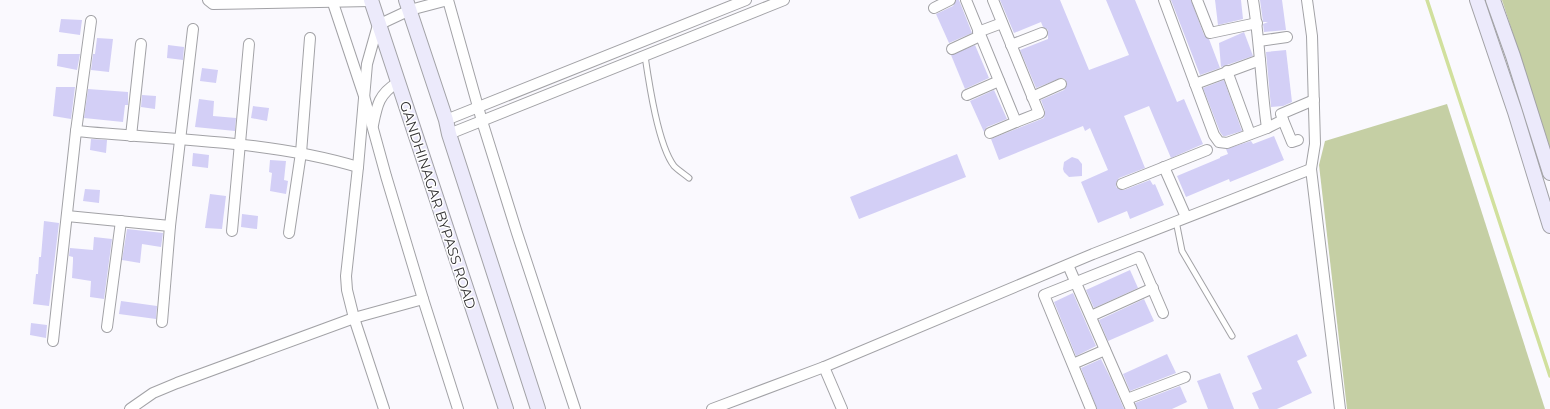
<svg xmlns="http://www.w3.org/2000/svg" width="1550" height="409" font-family="Montserrat,sans-serif">
<style>
.green{fill:#c5cfa4}
.lines{fill:none;stroke-linecap:round;stroke-linejoin:round}
.stream{stroke:#d1e09d;stroke-width:3.5}
.building{fill:#d3cff6}
.lane-casing{stroke:#a2a2a6;stroke-width:7}
.street-casing{stroke:#a2a2a6;stroke-width:12}
.secondary-casing{stroke:#a2a2a6;stroke-width:16}
.lane{stroke:#fff;stroke-width:5}
.street{stroke:#fff;stroke-width:10}
.secondary{stroke:#eceafb;stroke-width:14}
.labels{text-anchor:middle;dominant-baseline:central;stroke-width:3;stroke-linejoin:round;paint-order:stroke}
.street-label{font-size:14px;fill:#313032;stroke:#fff}
</style>
<rect width="100%" height="100%" fill="#faf9fe"/>
<g class="green">
<polygon points="1502,0 1550,0 1550,148"/>
<polygon points="1447,104 1545,409 1347,409 1319,165 1325,141"/>
</g>
<g class="lines">
<polyline class="stream" points="1427,0 1550,376"/>
</g>
<g class="building">
<polygon points="956,0 959,0 972,33 949,43 936,14 953,6"/>
<polygon points="1000,0 1060,0 1089,70 1129,55 1106,0 1135,0 1177,102 1184,99 1203,144 1171,158 1149,106 1124,116 1145,168 1119,178 1116,183 1116,187 1121,190 1124,190 1150,180 1153,185 1155,184 1164,205 1130,219 1127,211 1098,223 1081,182 1108,170 1090,128 1085,131 1083,126 999,160 991,139 1044,118 1045,111 1041,100 1064,90 1067,84 1065,79 1061,78 1036,88 1020,50 1048,39 1048,30 1043,27 1041,22 1014,33"/>
<polygon points="1171,0 1191,0 1204,35 1209,39 1220,68 1200,75"/>
<polygon points="1215,0 1241,0 1243,19 1218,25"/>
<polygon points="1260,0 1282,0 1286,30 1264,32 1263,24 1268,22 1263,22"/>
<polygon points="61,19 82,20 80,35 59,32"/>
<polygon points="1244,32 1253,56 1221,67 1219,43"/>
<polygon points="97,38 113,39 109,72 91,70 93,54 95,54"/>
<polygon points="168,45 184,47 183,60 167,58"/>
<polygon points="975,45 989,78 965,89 951,55"/>
<polygon points="1286,50 1292,102 1283,106 1271,107 1266,52"/>
<polygon points="58,54 80,54 77,70 57,66"/>
<polygon points="202,68 218,70 216,83 200,81"/>
<polygon points="1224,80 1242,131 1226,136 1223,136 1220,132 1203,88"/>
<polygon points="56,87 75,87 71,119 53,116"/>
<polygon points="88,89 128,92 128,105 125,105 123,122 84,118"/>
<polygon points="994,90 1007,119 987,127 984,132 970,101"/>
<polygon points="142,95 156,96 155,109 141,107"/>
<polygon points="199,99 214,101 213,116 236,118 235,131 195,127"/>
<polygon points="253,106 269,108 267,121 251,118"/>
<polygon points="1274,136 1284,160 1230,182 1229,179 1186,197 1177,176 1220,158 1220,157 1228,154 1226,149 1251,141 1253,144"/>
<polygon points="91,139 107,140 106,153 90,150"/>
<polygon points="193,153 209,155 208,168 192,166"/>
<polygon points="957,154 966,177 859,219 850,197"/>
<polygon points="1072,157 1078,159 1082,164 1082,176 1069,177 1064,172 1063,169 1064,162"/>
<polygon points="270,160 286,161 284,180 288,181 286,194 270,191 272,173 269,172"/>
<polygon points="85,189 100,190 99,203 83,201"/>
<polygon points="210,194 226,196 222,229 205,228"/>
<polygon points="242,214 258,216 257,229 241,227"/>
<polygon points="44,221 59,223 49,306 33,304 36,274 38,274 39,257 41,257"/>
<polygon points="127,229 163,233 161,247 142,244 140,263 122,260"/>
<polygon points="94,237 112,239 104,299 90,297 91,281 72,278 73,261 73,257 69,256 70,248 93,250"/>
<polygon points="1130,270 1138,288 1094,308 1086,290"/>
<polygon points="1073,293 1096,346 1076,356 1054,302"/>
<polygon points="1144,299 1154,321 1108,341 1099,320"/>
<polygon points="121,301 157,306 156,319 119,314"/>
<polygon points="31,323 47,325 46,338 30,335"/>
<polygon points="1297,334 1307,356 1297,361 1312,393 1277,409 1259,409 1252,393 1262,389 1247,356"/>
<polygon points="1167,354 1176,373 1130,391 1123,374"/>
<polygon points="1101,359 1111,379 1124,409 1097,409 1081,368"/>
<polygon points="1220,373 1234,409 1208,409 1197,381"/>
<polygon points="1180,386 1187,402 1172,409 1137,409 1135,403"/>
</g>
<g class="lines">
<g class="lane-casing">
<g id="lane">
<path d="M645,56C649,83 658,145 674,166C678,170 684,174 689,178"/>
<polyline points="1176,221 1182,251 1232,336"/>
</g>
</g>
<g class="street-casing">
<g id="street">
<polyline points="208,0 213,4 371,1"/>
<polyline points="332,0 364,96 386,176 423,299 458,409"/>
<polyline points="448,0 482,121 517,233 575,409"/>
<polyline points="966,0 1016,122 1039,113 993,0"/>
<path d="M1164,0L1214,135L1219,142L1227,143L1267,128C1261,86 1260,43 1253,0"/>
<polyline points="1197,0 1210,33 1257,23"/>
<polyline points="1307,0 1312,36 1315,144 1311,169 1340,409"/>
<polyline points="934,8 950,0"/>
<polyline points="978,32 1002,23"/>
<polyline points="1259,41 1287,37"/>
<polyline points="1011,45 1042,33"/>
<polyline points="952,49 980,36"/>
<polyline points="1227,71 1250,134"/>
<polyline points="1195,84 1260,60"/>
<polyline points="967,95 999,81"/>
<polyline points="1032,97 1061,84"/>
<polyline points="446,120 746,0"/>
<polyline points="1283,120 1292,142 1298,140"/>
<path d="M373,125C377,105 379,94 397,83"/>
<polyline points="1267,128 1283,120 1281,114 1314,100"/>
<polyline points="76,131 91,21"/>
<polyline points="990,133 1016,122"/>
<polyline points="449,134 784,0"/>
<polyline points="131,136 141,44"/>
<polyline points="1164,167 1186,217"/>
<polyline points="1122,184 1207,150"/>
<polyline points="67,216 170,226"/>
<polyline points="232,231 249,44"/>
<polyline points="289,233 301,153 310,38"/>
<polyline points="1068,265 1131,409"/>
<polyline points="1091,316 1153,288"/>
<polyline points="162,322 170,226 193,29"/>
<polyline points="107,327 121,221"/>
<path d="M53,341L76,131C169,140 269,140 358,167"/>
<polyline points="1073,364 1105,350"/>
<polyline points="824,367 842,409"/>
<polyline points="1127,399 1185,377"/>
<polyline points="130,409 153,393 177,383 354,318 423,299"/>
<polyline points="384,409 354,318 347,290 346,276 358,167 367,64 378,25 410,10 448,0"/>
<polyline points="712,409 824,367 1093,254 1311,169"/>
<polyline points="1091,409 1044,295 1139,257 1163,313"/>
</g>
</g>
<g class="secondary-casing">
<g id="secondary">
<polyline points="371,0 506,409"/>
<polyline points="406,0 446,120 449,134 538,409"/>
<polyline points="1477,0 1515,112 1550,226"/>
<polyline points="1493,0 1513,56 1550,173"/>
</g>
</g>
<use href="#lane" class="lane"/>
<use href="#street" class="street"/>
<use href="#secondary" class="secondary"/>
</g>
<g class="labels">
<g class="street-label">
<text transform="translate(438 205) rotate(72)">GANDHINAGAR BYPASS ROAD</text>
</g>
</g>
</svg>
